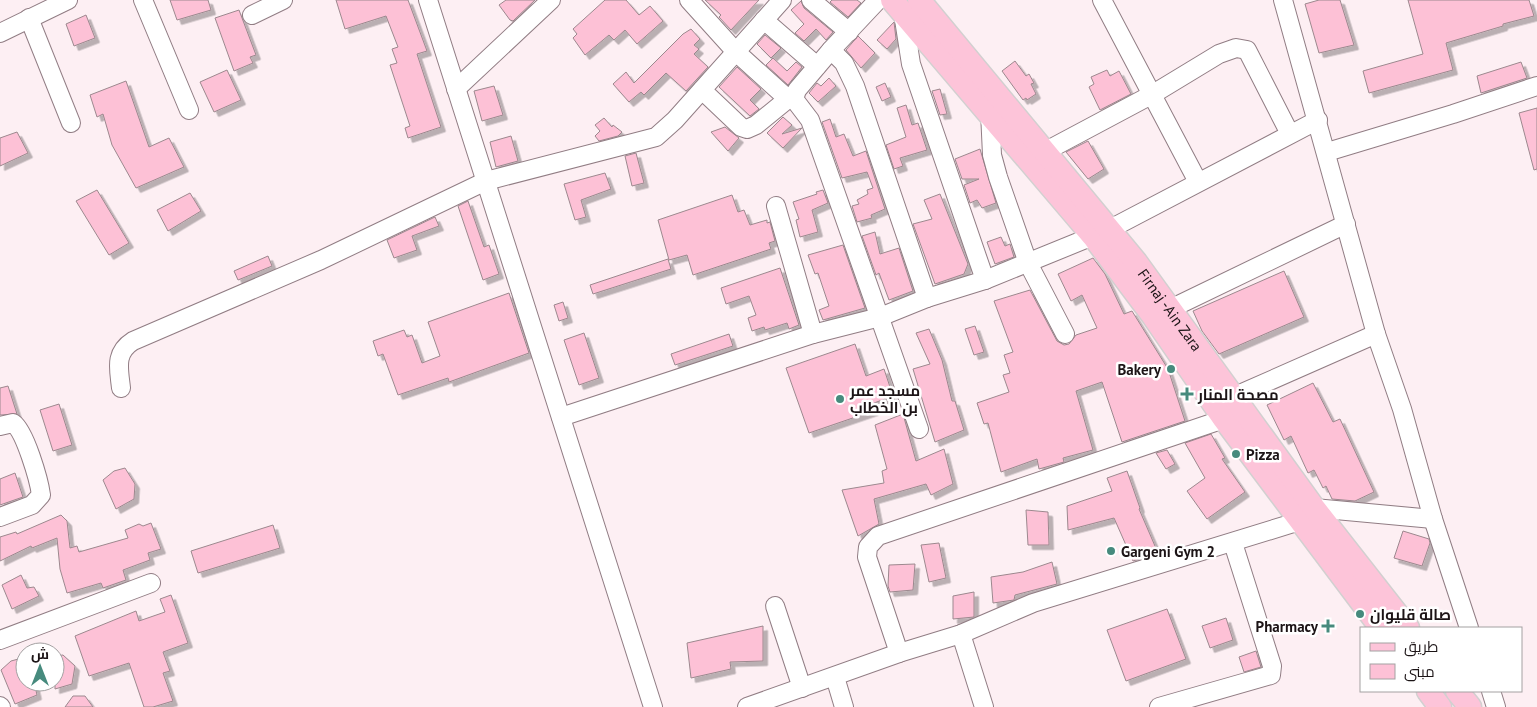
<svg xmlns="http://www.w3.org/2000/svg" width="1537" height="707" font-family="'PT Sans',Cairo,sans-serif">
<style>
.building{fill:#fdc1d6;stroke:#9c888e;filter:url(#shadow)}
.lines{fill:none;stroke-linecap:round;stroke-linejoin:round}
.minor-casing{stroke:#917d84;stroke-width:20}
.major-casing{stroke:#d2d0d0;stroke-width:25}
.minor{stroke:#fff;stroke-width:18}
.major{stroke:#fdc4d9;stroke-width:22}
.poi-dot{fill:#468a7d;stroke:#fff;stroke-width:2}
.labels{text-anchor:middle;dominant-baseline:central;stroke-width:5;stroke-linejoin:round;paint-order:stroke}
.street-label{font-size:15px;fill:#1c1416;stroke:#fff}
.poi-label{font-size:15px;font-weight:bold;fill:#1c1416;stroke:#fff;text-anchor:start}
</style>
<defs>
<filter id="shadow"><feDropShadow dx="4.5" dy="4.5" stdDeviation="0" flood-color="#0004"/></filter>
</defs>
<rect width="100%" height="100%" fill="#fdeff3"/>
<g class="building">
<polygon points="170,0 208,0 211,10 177,20"/>
<polygon points="336,0 408,0 427,51 417,54 441,127 408,138 405,128 410,126 390,65 397,63 392,49 398,47 386,16 345,29"/>
<polygon points="506,0 535,0 513,21 510,20 499,5"/>
<polygon points="605,0 626,0 639,15 650,6 663,21 637,44 625,30 614,40 609,35 585,55 573,38 577,34 573,29"/>
<polygon points="705,0 759,0 731,30 719,17 721,15"/>
<polygon points="832,0 857,0 861,3 848,17 830,2"/>
<polygon points="1319,0 1340,0 1354,45 1319,53 1305,4"/>
<polygon points="1408,0 1529,0 1534,16 1503,24 1503,26 1446,43 1453,70 1369,93 1363,71 1423,54"/>
<polygon points="801,1 804,8 833,32 826,40 816,29 804,41 795,33 804,24 791,10"/>
<polygon points="239,10 256,55 250,57 253,63 234,71 215,18"/>
<polygon points="86,15 95,38 74,46 66,24"/>
<polygon points="894,22 896,39 887,49 877,40"/>
<polygon points="691,29 700,39 694,45 699,49 694,54 708,67 686,91 666,73 644,95 641,92 629,102 613,84 626,72 634,83 683,34"/>
<polygon points="765,35 781,48 771,58 757,44"/>
<polygon points="858,36 875,53 861,68 846,50"/>
<polygon points="773,58 787,71 796,62 802,67 788,85 766,65"/>
<polygon points="1015,61 1026,76 1029,74 1034,83 1031,84 1036,94 1027,100 1026,98 1023,100 1002,71"/>
<polygon points="1521,62 1527,78 1481,93 1477,76"/>
<polygon points="737,67 761,89 750,100 759,109 750,116 719,87"/>
<polygon points="227,70 241,100 214,112 200,82"/>
<polygon points="1107,70 1110,76 1119,71 1131,94 1100,110 1089,87 1094,84 1091,77"/>
<polygon points="829,78 836,86 818,102 809,93 817,83 821,86"/>
<polygon points="126,81 149,147 169,138 184,167 136,188 112,145 103,114 97,117 90,95"/>
<polygon points="885,83 891,97 882,101 876,87"/>
<polygon points="494,86 503,115 482,121 474,91"/>
<polygon points="940,89 947,114 940,115 932,91"/>
<polygon points="906,105 912,125 918,123 927,150 900,158 903,166 894,169 886,145 906,137 897,108"/>
<polygon points="1537,108 1537,169 1534,170 1519,113"/>
<polygon points="783,117 792,125 782,134 802,128 783,148 767,133"/>
<polygon points="604,118 612,127 613,125 622,132 618,136 599,141 595,136 600,131 595,125"/>
<polygon points="830,119 836,137 844,134 853,156 866,151 885,209 871,215 872,218 857,222 852,206 859,204 857,200 868,194 867,190 873,188 867,172 842,178 822,122"/>
<polygon points="725,127 739,138 728,151 711,132"/>
<polygon points="17,132 28,153 0,166 0,138"/>
<polygon points="511,136 518,161 496,167 490,142"/>
<polygon points="1088,141 1104,169 1088,179 1066,152"/>
<polygon points="980,149 996,203 982,208 977,200 970,203 964,185 979,179 962,179 955,159"/>
<polygon points="636,153 644,183 632,186 625,156"/>
<polygon points="605,173 611,189 581,200 586,217 575,220 564,184"/>
<polygon points="97,190 129,243 109,255 76,201"/>
<polygon points="823,190 828,203 812,210 818,232 800,237 796,220 799,219 793,202 817,194 816,192"/>
<polygon points="190,193 201,211 168,231 157,210"/>
<polygon points="940,194 968,264 964,274 935,284 913,224 932,219 924,200"/>
<polygon points="732,195 738,212 744,210 750,225 767,220 767,223 770,222 775,241 769,243 771,249 693,275 687,255 669,260 658,220"/>
<polygon points="468,201 484,247 489,245 499,274 483,280 458,206"/>
<polygon points="435,217 439,226 412,236 417,250 394,258 387,240"/>
<polygon points="875,232 880,254 899,248 913,291 889,300 879,273 876,275 862,236"/>
<polygon points="1001,237 1005,246 1010,244 1014,257 995,264 987,242"/>
<polygon points="843,245 865,308 823,320 819,310 829,306 818,273 815,274 808,255"/>
<polygon points="268,256 272,266 238,280 234,271"/>
<polygon points="1093,258 1105,274 1124,314 1132,311 1168,369 1185,421 1122,442 1102,382 1076,391 1093,450 1063,458 1064,462 1039,469 1037,459 1001,472 988,423 984,424 977,403 1009,392 1003,375 1010,373 1004,355 1013,352 994,301 1030,290 1057,341 1064,345 1069,344 1076,335 1097,328 1082,295 1071,301 1058,274"/>
<polygon points="668,259 671,269 593,294 590,285"/>
<polygon points="780,268 799,325 789,329 787,323 765,330 764,327 752,331 748,318 756,315 749,296 726,304 721,288"/>
<polygon points="1284,271 1304,317 1219,354 1202,331 1193,311"/>
<polygon points="509,293 529,353 449,382 448,378 398,395 383,354 378,356 373,341 404,330 407,337 412,335 422,363 440,356 428,322"/>
<polygon points="563,302 568,318 559,321 554,305"/>
<polygon points="975,326 984,352 974,355 965,329"/>
<polygon points="929,329 942,360 952,401 955,401 964,430 935,442 913,369 930,364 916,333"/>
<polygon points="584,333 599,378 579,385 564,340"/>
<polygon points="729,334 733,346 675,365 671,354"/>
<polygon points="855,344 866,376 884,369 893,396 874,403 876,410 809,433 786,368"/>
<polygon points="1313,383 1333,422 1340,419 1374,492 1355,501 1332,499 1326,486 1323,488 1314,470 1308,473 1291,436 1284,440 1267,405"/>
<polygon points="8,386 17,414 0,415 0,388"/>
<polygon points="59,404 72,445 53,451 40,410"/>
<polygon points="903,414 916,461 944,449 953,484 931,495 926,484 874,499 879,524 858,536 842,490 884,483 882,471 887,469 875,425"/>
<polygon points="1211,434 1225,458 1222,459 1245,492 1207,519 1187,491 1205,478 1185,443"/>
<polygon points="1167,450 1175,464 1166,469 1156,453"/>
<polygon points="125,468 135,484 134,499 116,509 103,480 114,471"/>
<polygon points="1127,471 1140,508 1139,509 1158,553 1133,561 1114,518 1068,530 1067,506 1112,491 1107,478"/>
<polygon points="15,473 23,497 0,505 0,479"/>
<polygon points="1026,510 1048,512 1049,545 1028,545"/>
<polygon points="61,515 67,521 70,548 77,546 79,552 128,538 125,530 139,524 143,526 151,523 161,549 148,553 150,560 123,570 126,580 103,588 101,583 67,593 60,569 57,538 32,548 31,546 0,561 0,537 16,532 17,534"/>
<polygon points="273,525 280,548 198,573 191,551"/>
<polygon points="1403,531 1429,539 1430,543 1422,566 1394,558"/>
<polygon points="939,543 946,578 929,582 921,545"/>
<polygon points="1052,562 1057,584 1015,595 1014,600 993,603 991,577 1023,572"/>
<polygon points="915,564 913,590 890,592 888,586 889,565"/>
<polygon points="21,575 27,588 34,587 39,596 12,609 2,585"/>
<polygon points="974,592 974,617 953,619 953,596"/>
<polygon points="171,595 188,643 163,652 170,671 163,673 173,701 153,707 144,707 129,663 89,676 75,636 136,611 139,621 165,612 160,599"/>
<polygon points="1167,609 1186,659 1126,681 1107,630"/>
<polygon points="1226,618 1233,640 1210,648 1202,626"/>
<polygon points="763,626 763,661 730,662 731,669 691,678 687,643"/>
<polygon points="1256,651 1261,667 1244,672 1239,657"/>
<polygon points="63,655 75,666 72,684 55,689 55,656"/>
<polygon points="22,658 25,663 25,682 34,682 37,695 15,704 1,670 11,661"/>
<polygon points="73,696 85,696 93,707 65,707"/>
</g>
<g class="lines">
<g class="minor-casing">
<g id="minor">
<polyline points="143,0 189,110"/>
<polyline points="428,0 653,707"/>
<polyline points="689,0 736,52 788,99"/>
<polyline points="811,0 849,32"/>
<polyline points="1102,0 1198,182"/>
<polyline points="1283,0 1376,334 1402,409 1433,519 1469,628"/>
<polyline points="903,13 911,64 985,280"/>
<polyline points="252,15 283,0"/>
<polyline points="29,18 71,123"/>
<polyline points="764,20 817,66"/>
<polyline points="0,33 68,0"/>
<polyline points="831,50 878,0"/>
<polyline points="456,89 551,0"/>
<polyline points="702,90 741,127 747,129 756,125 794,94"/>
<polyline points="990,112 992,155 998,177 1028,263 1065,334"/>
<polyline points="1046,151 1153,94 1219,54 1236,48 1247,50 1290,134"/>
<polyline points="1327,152 1453,114 1537,86"/>
<polyline points="776,206 813,334"/>
<polyline points="1110,229 1318,120"/>
<polyline points="1170,309 1346,224"/>
<path d="M121,388C119,369 114,353 133,341L321,260L486,181L656,137L675,120L782,0"/>
<polyline points="1233,397 1376,334"/>
<polyline points="561,417 813,334 880,317 927,298 985,280 1093,236"/>
<path d="M0,426L13,423C25,431 39,480 41,495L32,505L0,517"/>
<polyline points="919,429 810,120 794,99 797,90 831,50 844,63 855,86 927,298"/>
<polyline points="1314,508 1433,519"/>
<polyline points="775,606 802,688"/>
<polyline points="961,634 984,707"/>
<polyline points="0,640 151,583"/>
<polyline points="899,653 867,557 868,547 878,536 1224,419"/>
<polyline points="835,677 844,707"/>
<polyline points="1491,691 1496,707"/>
<polyline points="0,706 1,707"/>
<polyline points="747,707 899,653 961,634 1033,603 1300,521"/>
<polyline points="1159,707 1271,675 1272,666 1233,543"/>
</g>
</g>
<g class="major-casing">
<g id="major">
<polyline points="892,0 1093,236 1153,316 1224,419 1381,628"/>
<path id="s1" d="M919,0L1136,262L1314,508L1408,628"/>
<polyline points="1428,691 1440,707"/>
<polyline points="1457,691 1470,707"/>
</g>
</g>
<use href="#minor" class="minor"/>
<use href="#major" class="major"/>
</g>
<g class="poi-dot">
<circle cx="1171" cy="369" r="5"/>
<path d="M1184.5 386.5h5v5h5v5h-5v5h-5v-5h-5v-5h5z"/>
<circle cx="840" cy="399" r="5"/>
<circle cx="1236" cy="454" r="5"/>
<circle cx="1111" cy="551" r="5"/>
<circle cx="1360" cy="614" r="5"/>
<path d="M1325.5 618.5h5v5h5v5h-5v5h-5v-5h-5v-5h5z"/>
</g>
<g class="labels">
<g class="street-label">
<text stroke="none"><textPath href="#s1" startOffset="399">Firnaj -Ain Zara</textPath></text>
</g>
<g class="poi-label">
<text x="1161" y="369" text-anchor="end">Bakery</text>
<text x="850" y="390">مسجد عمر<tspan x="850" dy="17">بن الخطاب</tspan></text>
<text x="1198" y="394">مصحة المنار</text>
<text x="1246" y="454">Pizza</text>
<text x="1121" y="551">Gargeni Gym 2</text>
<text x="1370" y="614">صالة قليوان</text>
<text x="1318" y="626" text-anchor="end">Pharmacy</text>
</g>
</g>
<rect x="1360" y="627" width="162" height="65" fill="#ffffff" stroke="#a4a1a2"/>
<rect x="1370" y="643" width="25" height="8" fill="#fdc4d9" stroke="#a4a1a2"/>
<text x="1404" y="652" font-size="15" fill="#1c1416">طريق</text>
<rect x="1370" y="664" width="25" height="15" fill="#fdc1d6" stroke="#a4a1a2"/>
<text x="1404" y="677" font-size="15" fill="#1c1416">مبنى</text>
<g transform="translate(40 667)"><circle r="24" fill="#ffffff" stroke="#a4a1a2"/>
<path d="M0-4L9 19L0 12L-9 19Z" fill="#468a7d"/>
<text y="-8" font-size="14" font-weight="bold" text-anchor="middle" fill="#1c1416">ش</text>
</g>
</svg>
